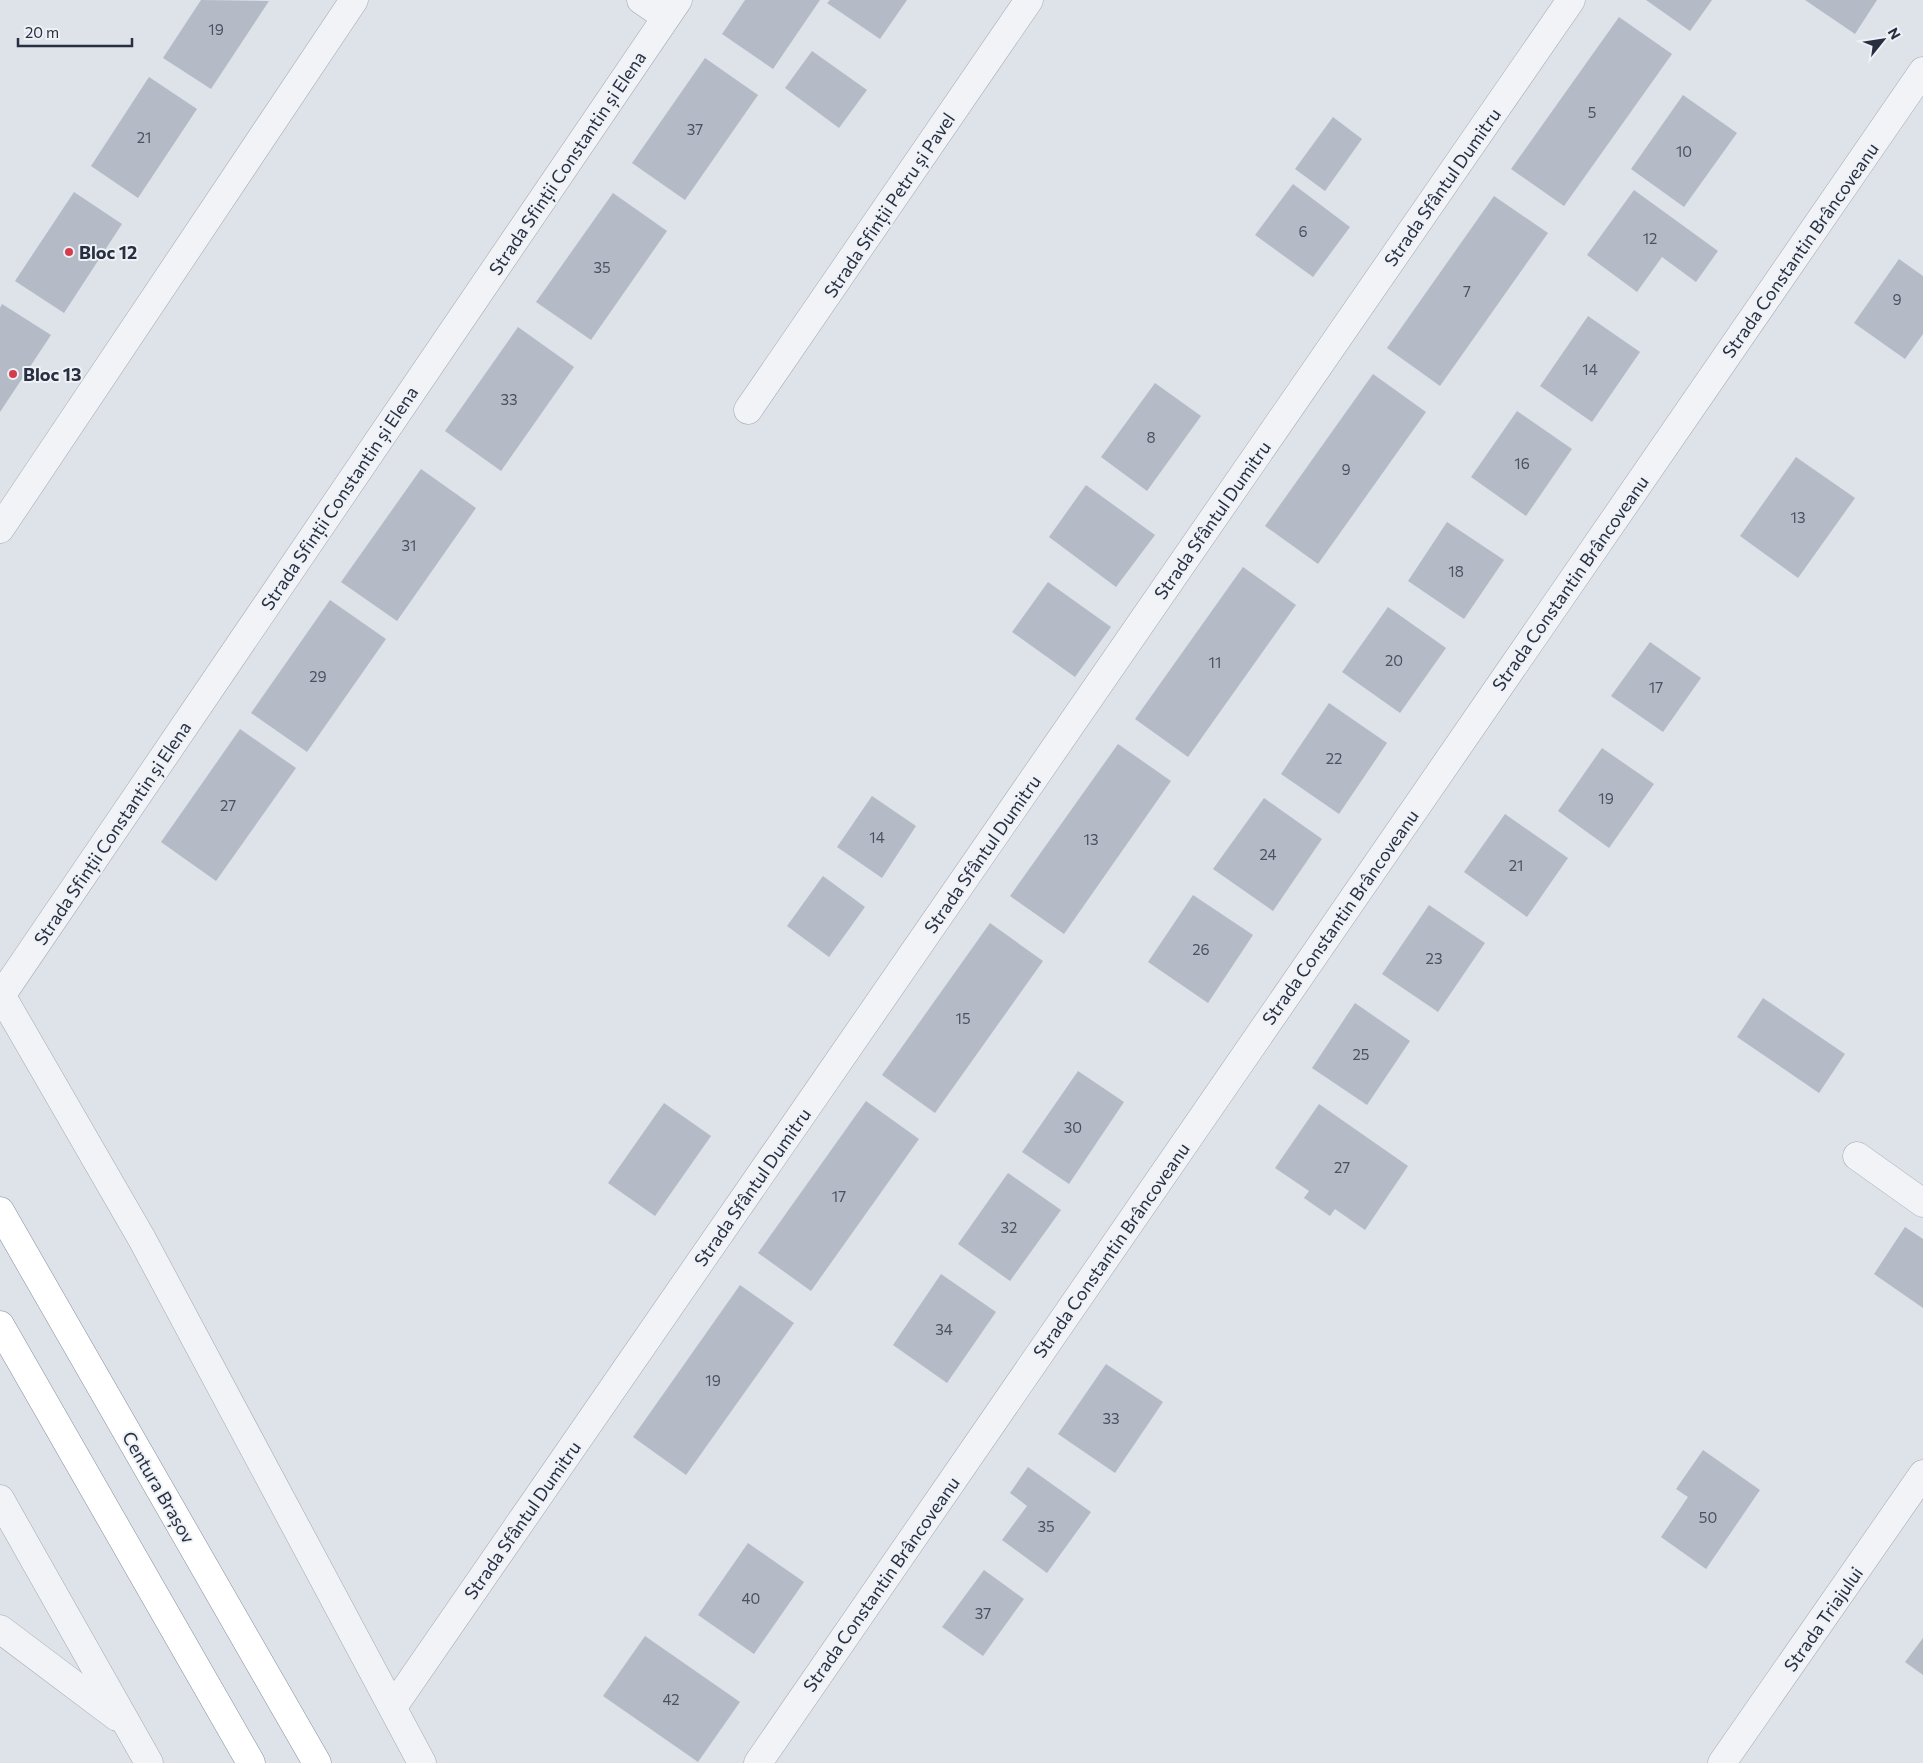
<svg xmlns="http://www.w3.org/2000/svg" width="1923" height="1763" font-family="Commissioner,sans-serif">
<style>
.building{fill:#b5bbc6}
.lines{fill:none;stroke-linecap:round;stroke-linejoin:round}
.minor-casing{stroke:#a3a9b3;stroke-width:29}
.trunk-casing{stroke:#858ea0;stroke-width:29}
.minor{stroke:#f1f3f7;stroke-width:28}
.trunk{stroke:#fff;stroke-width:28}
.poi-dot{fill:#d43c4c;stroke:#eef1f6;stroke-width:2}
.labels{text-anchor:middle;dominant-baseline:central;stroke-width:4;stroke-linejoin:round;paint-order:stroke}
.number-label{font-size:15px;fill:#4a5262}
.street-label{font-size:18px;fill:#272f40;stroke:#eef1f6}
.poi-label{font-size:18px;font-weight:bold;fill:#272f40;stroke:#eef1f6;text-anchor:start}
</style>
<rect width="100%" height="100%" fill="#dee2e9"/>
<g class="building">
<polygon points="201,0 269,1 211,89 163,58"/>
<polygon points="745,0 820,0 773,69 722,34"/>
<polygon points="830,0 907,0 880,39 827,3"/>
<polygon points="1646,0 1712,0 1690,31"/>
<polygon points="1805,0 1877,0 1855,34"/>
<polygon points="1619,17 1672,54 1564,206 1511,169"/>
<polygon points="812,51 867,90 839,128 785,88"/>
<polygon points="705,58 758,95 685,200 632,163"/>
<polygon points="149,77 197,109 138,198 91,166"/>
<polygon points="1683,95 1737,133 1684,207 1631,169"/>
<polygon points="1333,117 1362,139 1325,191 1295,169"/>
<polygon points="1293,184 1350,227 1313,277 1255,235"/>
<polygon points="1634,190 1718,251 1696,282 1662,257 1637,292 1587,255"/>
<polygon points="74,192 122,224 64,313 15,281"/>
<polygon points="613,193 667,231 591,340 536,302"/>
<polygon points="1494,196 1548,233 1440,386 1387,348"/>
<polygon points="1899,259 1923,276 1923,334 1905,359 1854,323"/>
<polygon points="2,304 51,335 0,412 0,308"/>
<polygon points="1588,316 1640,352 1592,422 1540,386"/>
<polygon points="518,327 574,367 501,471 445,431"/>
<polygon points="1373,374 1426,412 1318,564 1265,526"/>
<polygon points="1155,383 1201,416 1147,491 1101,457"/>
<polygon points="1517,411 1572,449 1526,516 1471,477"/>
<polygon points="1796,457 1855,498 1798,578 1740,536"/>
<polygon points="421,469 476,508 397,621 341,582"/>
<polygon points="1086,485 1155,535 1116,587 1049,537"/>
<polygon points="1447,522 1504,560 1464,619 1408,581"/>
<polygon points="1243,567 1296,605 1188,757 1135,719"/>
<polygon points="1048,582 1111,627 1075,677 1012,632"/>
<polygon points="330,600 386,639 307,752 251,713"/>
<polygon points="1388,607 1446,648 1400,713 1342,672"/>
<polygon points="1650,642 1701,678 1663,732 1611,696"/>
<polygon points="1329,703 1387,743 1339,814 1281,774"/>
<polygon points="240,729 296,768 216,881 161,842"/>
<polygon points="1118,744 1171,781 1064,934 1010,896"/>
<polygon points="1602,748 1654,784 1609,848 1558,811"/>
<polygon points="872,796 916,826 882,878 837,847"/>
<polygon points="1264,798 1322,839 1273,911 1213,869"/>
<polygon points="1505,814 1568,858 1527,917 1464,872"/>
<polygon points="823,876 865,907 829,957 787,926"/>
<polygon points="1193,895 1253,935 1208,1003 1148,962"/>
<polygon points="1429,905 1485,943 1438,1012 1382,974"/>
<polygon points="990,923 1043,961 935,1113 882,1075"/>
<polygon points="1763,998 1845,1054 1819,1093 1737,1037"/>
<polygon points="1355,1003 1410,1041 1367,1105 1312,1068"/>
<polygon points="1078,1071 1124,1102 1069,1184 1022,1152"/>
<polygon points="866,1101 919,1139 811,1291 758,1253"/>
<polygon points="664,1103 711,1136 655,1216 608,1183"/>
<polygon points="1319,1104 1408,1166 1365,1230 1335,1209 1330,1216 1304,1198 1309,1191 1275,1168"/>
<polygon points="1008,1173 1061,1210 1010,1281 958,1244"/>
<polygon points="1905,1227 1923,1239 1923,1308 1874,1274"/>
<polygon points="941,1274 996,1312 947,1383 893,1345"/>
<polygon points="740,1285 794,1323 686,1475 633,1437"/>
<polygon points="1106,1364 1163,1402 1115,1473 1058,1434"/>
<polygon points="1703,1450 1760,1490 1706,1569 1661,1537 1688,1497 1676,1489"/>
<polygon points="1028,1467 1091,1512 1047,1573 1002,1540 1027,1506 1010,1493"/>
<polygon points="748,1543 804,1582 754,1654 698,1615"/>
<polygon points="984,1570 1024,1599 983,1656 942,1627"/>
<polygon points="645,1636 740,1702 698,1762 603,1696"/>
<polygon points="1923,1638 1923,1675 1905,1662"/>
</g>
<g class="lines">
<g class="minor-casing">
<g id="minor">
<polyline points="641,0 666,17"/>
<polyline points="748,410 1029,0"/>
<polyline points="0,529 354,0"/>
<polyline points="0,993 142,1239 422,1763"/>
<polyline points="1,996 678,0"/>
<polyline points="1857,1156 1923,1203"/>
<polyline points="0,1499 149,1763"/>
<polyline points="0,1629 117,1717"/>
<polyline points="393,1707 1571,0"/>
<polyline points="758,1763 1923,71"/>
<polyline points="1722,1763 1923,1474"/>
</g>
</g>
<g class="trunk-casing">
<g id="trunk">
<polyline points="0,1211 317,1763"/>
<polyline points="0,1325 251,1763"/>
</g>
</g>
<use href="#minor" class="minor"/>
<use href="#trunk" class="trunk"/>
</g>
<g class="poi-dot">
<circle cx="69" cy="252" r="5"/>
<circle cx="13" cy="374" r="5"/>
</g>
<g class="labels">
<g class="number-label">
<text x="216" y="29">19</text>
<text x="1592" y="112">5</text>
<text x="695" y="129">37</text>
<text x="144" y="137">21</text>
<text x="1684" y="151">10</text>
<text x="1303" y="231">6</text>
<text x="1650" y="238">12</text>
<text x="602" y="267">35</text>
<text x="1467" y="291">7</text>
<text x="1897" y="299">9</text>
<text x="1590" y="369">14</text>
<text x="509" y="399">33</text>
<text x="1151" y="437">8</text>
<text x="1522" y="463">16</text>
<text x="1346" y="469">9</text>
<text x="1798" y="517">13</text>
<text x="409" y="545">31</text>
<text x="1456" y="571">18</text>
<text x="1394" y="660">20</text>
<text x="1215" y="662">11</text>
<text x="318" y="676">29</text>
<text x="1656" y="687">17</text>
<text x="1334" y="758">22</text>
<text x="1606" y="798">19</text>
<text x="228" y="805">27</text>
<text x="877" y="837">14</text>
<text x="1091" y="839">13</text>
<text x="1268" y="854">24</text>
<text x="1516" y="865">21</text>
<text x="1201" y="949">26</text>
<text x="1434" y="958">23</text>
<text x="963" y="1018">15</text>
<text x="1361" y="1054">25</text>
<text x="1073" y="1127">30</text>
<text x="1342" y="1167">27</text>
<text x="839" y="1196">17</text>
<text x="1009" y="1227">32</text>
<text x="944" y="1329">34</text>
<text x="713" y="1380">19</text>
<text x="1111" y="1418">33</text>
<text x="1708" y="1517">50</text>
<text x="1046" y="1526">35</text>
<text x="751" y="1598">40</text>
<text x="983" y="1613">37</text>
<text x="671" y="1699">42</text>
</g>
<g class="street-label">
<text transform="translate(567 163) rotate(-56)">Strada Sfinții Constantin și Elena</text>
<text transform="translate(1442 187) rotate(-55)">Strada Sfântul Dumitru</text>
<text transform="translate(889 205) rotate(-56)">Strada Sfinții Petru și Pavel</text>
<text transform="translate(1800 250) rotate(-55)">Strada Constantin Brâncoveanu</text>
<text transform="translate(339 498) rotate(-56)">Strada Sfinții Constantin și Elena</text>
<text transform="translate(1212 520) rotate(-55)">Strada Sfântul Dumitru</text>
<text transform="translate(1570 583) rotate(-55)">Strada Constantin Brâncoveanu</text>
<text transform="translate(112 833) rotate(-56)">Strada Sfinții Constantin și Elena</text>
<text transform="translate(982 854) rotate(-55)">Strada Sfântul Dumitru</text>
<text transform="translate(1340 917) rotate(-55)">Strada Constantin Brâncoveanu</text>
<text transform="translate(752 1187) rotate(-55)">Strada Sfântul Dumitru</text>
<text transform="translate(1111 1250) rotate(-55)">Strada Constantin Brâncoveanu</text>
<text transform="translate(159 1487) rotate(60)">Centura Brașov</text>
<text transform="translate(522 1520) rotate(-55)">Strada Sfântul Dumitru</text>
<text transform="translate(881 1584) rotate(-55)">Strada Constantin Brâncoveanu</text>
<text transform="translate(1823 1619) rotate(-55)">Strada Triajului</text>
</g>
<g class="poi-label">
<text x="79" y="252">Bloc 12</text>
<text x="23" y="374">Bloc 13</text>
</g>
</g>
<g transform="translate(1883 40) rotate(60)" stroke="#eef1f6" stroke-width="4" paint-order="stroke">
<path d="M0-4L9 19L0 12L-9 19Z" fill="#272f40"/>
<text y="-8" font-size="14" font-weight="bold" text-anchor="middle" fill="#272f40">N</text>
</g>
<path d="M18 38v8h114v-8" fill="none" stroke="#272f40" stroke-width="2.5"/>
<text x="25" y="38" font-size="15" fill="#272f40" stroke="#eef1f6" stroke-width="4" paint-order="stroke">20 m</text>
</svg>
